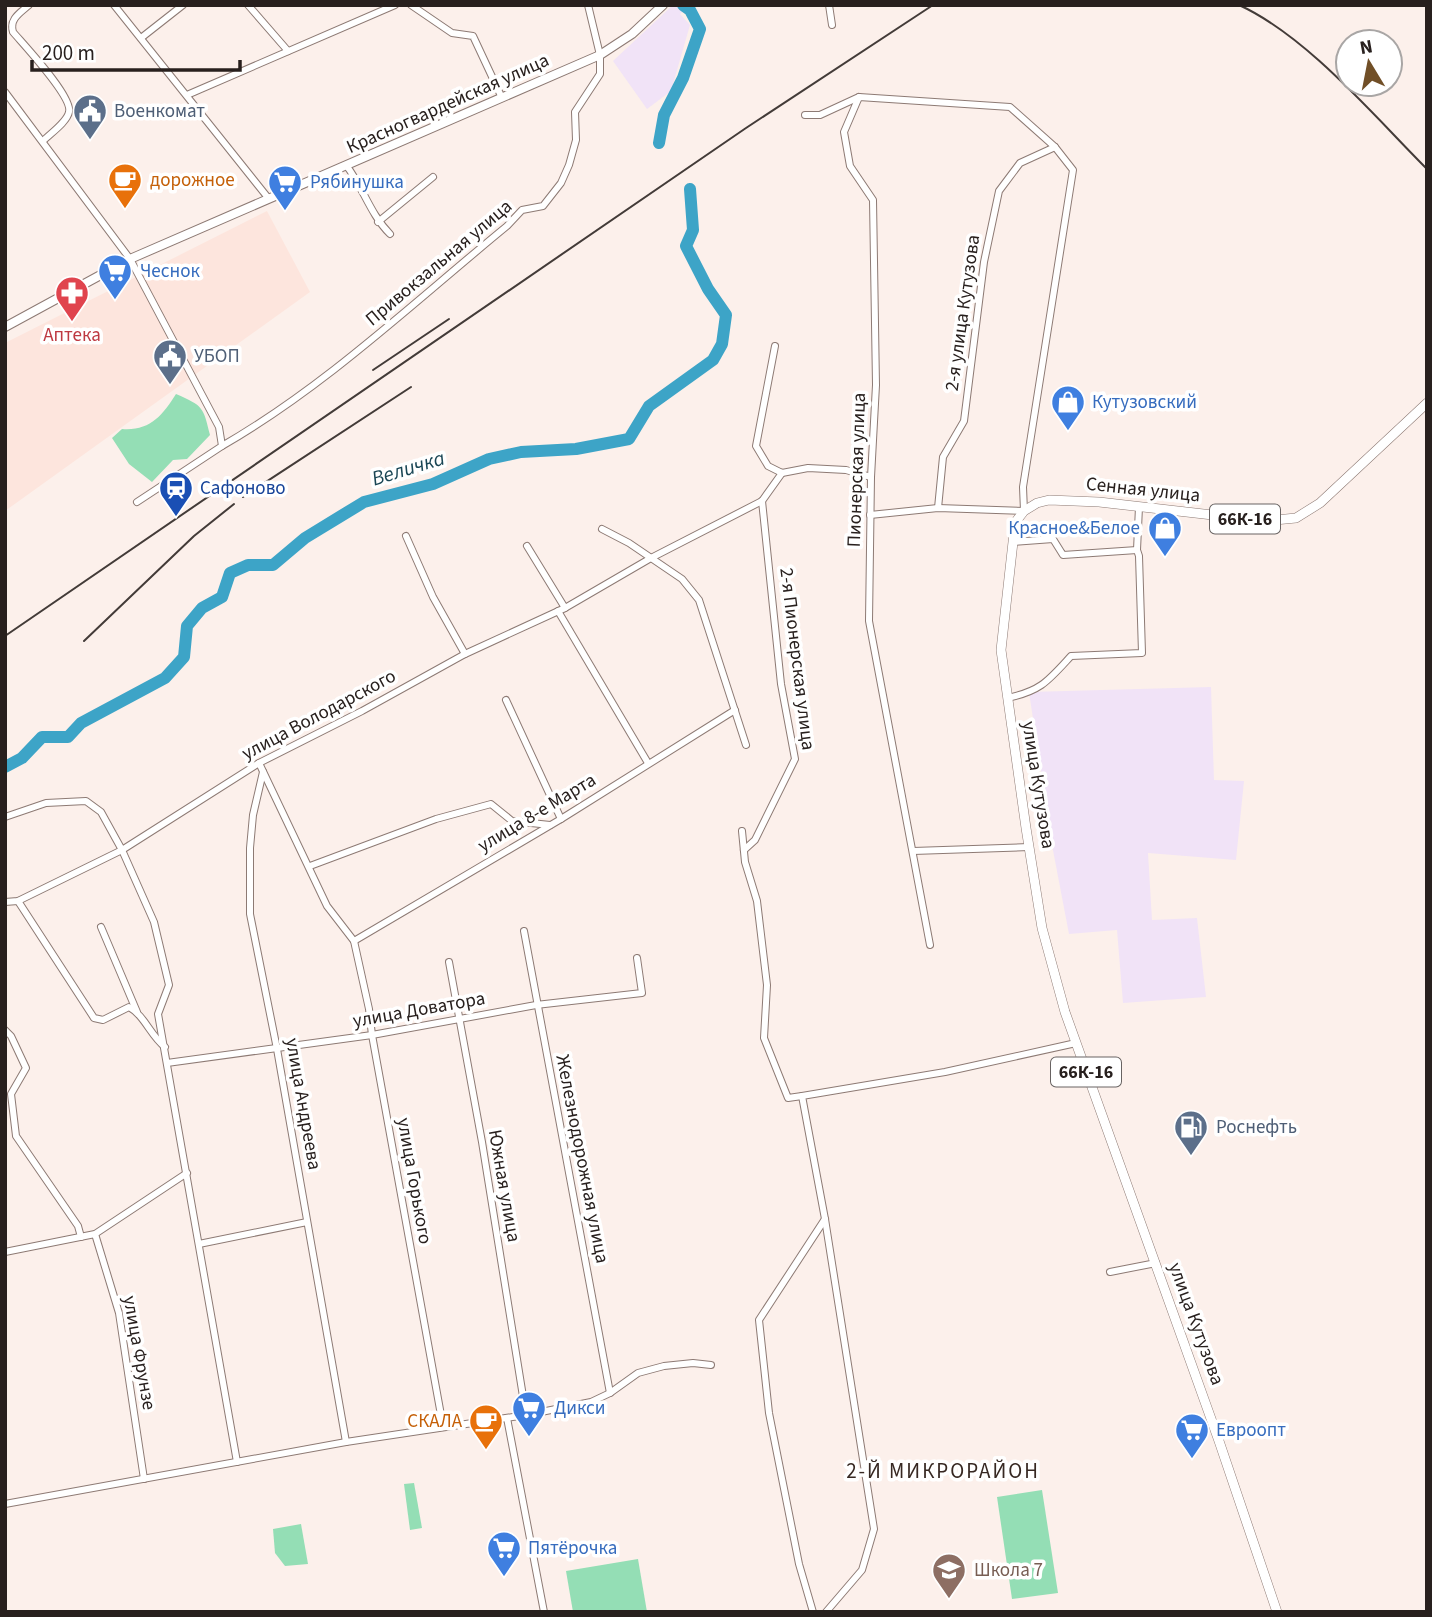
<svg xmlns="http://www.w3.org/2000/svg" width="1432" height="1617" font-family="'Source Sans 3',sans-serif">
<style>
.built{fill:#fde5dd}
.industrial{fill:#f1e3f7}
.green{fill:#94deb5}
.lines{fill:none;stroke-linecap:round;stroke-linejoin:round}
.river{stroke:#3da4c7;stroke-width:12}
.street-casing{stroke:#8d7a74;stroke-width:8}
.secondary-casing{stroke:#8d7a74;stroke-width:10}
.primary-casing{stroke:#8d7a74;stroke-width:10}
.street{stroke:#fff;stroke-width:6}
.secondary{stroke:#fff;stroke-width:8}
.primary{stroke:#fff;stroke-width:9}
.rail{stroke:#433b38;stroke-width:2}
.labels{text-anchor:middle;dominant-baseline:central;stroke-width:7;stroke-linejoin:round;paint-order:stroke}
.shield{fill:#fff;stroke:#686362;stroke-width:2}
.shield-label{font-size:18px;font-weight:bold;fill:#28201e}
.street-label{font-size:19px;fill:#28201e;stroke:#fff}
.service-label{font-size:19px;fill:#4e5e75;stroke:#fff;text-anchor:start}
.food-label{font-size:19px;fill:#c56008;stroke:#fff;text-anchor:start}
.shop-label{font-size:19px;fill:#366cbe;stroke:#fff;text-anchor:start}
.health-label{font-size:19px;fill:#be3a42;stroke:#fff}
.transit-label{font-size:19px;fill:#164399;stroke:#fff;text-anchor:start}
.education-label{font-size:19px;fill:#785e54;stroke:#fff;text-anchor:start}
.water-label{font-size:21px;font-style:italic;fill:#194554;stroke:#fff}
.neighbourhood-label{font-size:21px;letter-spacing:2px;fill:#372822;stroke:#fff}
</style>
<rect width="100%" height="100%" fill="#fcf0eb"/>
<polygon class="built" points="267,211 310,292 5,511 5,343"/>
<g class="industrial">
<polygon points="673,5 689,5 680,14 690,25 671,91 647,109 613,61"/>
<polygon points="1211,687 1214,780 1244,781 1236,860 1148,853 1152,920 1197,918 1206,997 1123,1003 1117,930 1069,934 1052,845 1029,692"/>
</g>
<g class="green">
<path d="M176,394C203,406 203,406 210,435L187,459L173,460L152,482L129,464L112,438L122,429C150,431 162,416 176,394Z"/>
<polygon points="414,1483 422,1528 410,1530 404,1484"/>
<polygon points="1042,1490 1058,1593 1012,1599 997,1497"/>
<polygon points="301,1524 308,1564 285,1566 275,1553 273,1529"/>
<polygon points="638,1559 647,1612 573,1612 566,1571"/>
</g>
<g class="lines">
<g class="river">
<polyline points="659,143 664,115 683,78 700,29 690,10 683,5"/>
<polyline points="5,767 22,758 42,737 68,737 81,723 165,678 184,657 187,626 202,608 222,597 230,573 248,565 273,565 305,538 364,502 433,484 489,459 521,452 576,449 629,439 649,406 713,360 722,344 726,315 708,289 686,246 693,230 690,189"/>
</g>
<g class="street-casing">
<g id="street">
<path d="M29,5C20,13 9,19 13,32C24,45 73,97 69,112C67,122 51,133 44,140"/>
<polyline points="114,5 269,199"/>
<polyline points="248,5 288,51"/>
<polyline points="411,5 452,33 473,36 502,98"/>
<polyline points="829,5 832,25"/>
<polyline points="141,38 183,5"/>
<polyline points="5,92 130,259 219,427 222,446 137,502"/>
<polyline points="187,95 395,5"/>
<polyline points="859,97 844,132 850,166 873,200 876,385 871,477 869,621 930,945"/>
<polyline points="805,115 820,115 859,97 1010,107 1055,147 1073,170 1023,487 1024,511 938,508 870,515"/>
<path d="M346,165C363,187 370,214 390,234"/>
<polyline points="378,222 433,177"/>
<polyline points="775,346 756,446 768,466 782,473 808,468 846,470 871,477"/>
<path d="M222,446C326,386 414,302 507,226L522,210L543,206L561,183L569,165L576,140L575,112L600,74V55L588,5"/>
<polyline points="938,508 943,457 964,421 984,262 999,191 1020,163 1055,147"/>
<polyline points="602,529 629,543 682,579 699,600 746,745"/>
<polyline points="406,536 433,597 465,654"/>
<polyline points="1013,542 1053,539 1063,555 1137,550 1139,507"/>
<polyline points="527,546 565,608"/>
<polyline points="558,611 648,763"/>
<path d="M1007,698C1041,691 1048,681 1071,656L1142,653L1139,556L1137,550"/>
<polyline points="506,700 561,819"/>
<polyline points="259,763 327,906 354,941 369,1009 372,1035 443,1426"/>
<polyline points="263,772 253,815 250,848 250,914 277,1049 346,1442"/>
<polyline points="5,817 46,803 86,801 101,812 122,850 154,922 169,985 158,1014 237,1462"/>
<polyline points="742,831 745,862 757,901 767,985 764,1038 788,1098 802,1096"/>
<polyline points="744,850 755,840 795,759 781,684 762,501"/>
<polyline points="913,851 1029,847"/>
<polyline points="310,866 436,819 491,804 512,821 550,825"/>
<path d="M18,901L94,1018L103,1020L129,1007C145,1016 150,1035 165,1047"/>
<polyline points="5,902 18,901 122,850 259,763 362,711 465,654 565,608 651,558 762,501 782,473"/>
<polyline points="101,927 137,1012"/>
<polyline points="524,931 610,1393"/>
<polyline points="354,941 561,819 735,710"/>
<polyline points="449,962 482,1142 526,1415"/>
<polyline points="5,1030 11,1036 26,1068 11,1094 16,1136 78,1226 81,1237"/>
<polyline points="167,1063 372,1035 536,1005 642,993 637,958"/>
<polyline points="95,1234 119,1313 144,1479"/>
<polyline points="199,1244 307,1222"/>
<polyline points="5,1252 95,1234 187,1173"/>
<polyline points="1110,1272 1156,1263"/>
<polyline points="507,1418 544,1612"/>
<polyline points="5,1504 346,1442 526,1415 591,1402 610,1393 638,1373 664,1366 693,1363 711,1365"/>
<polyline points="813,1612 799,1564 769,1413 759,1320 825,1219"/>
<polyline points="826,1612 862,1570 874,1529 825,1219 802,1096 945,1072 1076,1043"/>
</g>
</g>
<g class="secondary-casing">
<polyline id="secondary" points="5,327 130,259 600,55 632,34 663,5"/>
</g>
<g class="primary-casing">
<polyline id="primary" points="1277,1612 1219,1441 1065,1012 1042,928 1026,828 1001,650 1014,533 1017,520 1024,511 1037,503 1049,500 1099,502 1265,521 1296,518 1320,503 1427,403"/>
</g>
<use href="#street" class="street"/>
<use href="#secondary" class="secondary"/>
<use href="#primary" class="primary"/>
<g class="rail">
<path d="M1239,5C1307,36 1374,116 1427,169"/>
<polyline points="373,370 449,319"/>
<polyline points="243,497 411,387"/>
<polyline points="5,636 746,128 933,5"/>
<polyline points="84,641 194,536 234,504"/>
</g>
</g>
<defs>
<g id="civic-pin" transform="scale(1.75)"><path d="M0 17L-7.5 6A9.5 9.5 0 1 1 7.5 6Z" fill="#5c6f8a" stroke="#fff"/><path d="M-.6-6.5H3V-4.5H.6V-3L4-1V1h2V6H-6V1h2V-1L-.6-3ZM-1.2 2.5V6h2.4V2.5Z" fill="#fff"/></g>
<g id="cafe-pin" transform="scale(1.75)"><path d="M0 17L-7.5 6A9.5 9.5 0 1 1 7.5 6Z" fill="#e8710a" stroke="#fff"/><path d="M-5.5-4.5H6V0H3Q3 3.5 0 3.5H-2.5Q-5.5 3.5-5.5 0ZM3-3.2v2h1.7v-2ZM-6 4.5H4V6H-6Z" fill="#fff"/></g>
<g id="supermarket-pin" transform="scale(1.75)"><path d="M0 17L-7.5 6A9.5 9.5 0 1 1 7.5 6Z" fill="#3f7fe0" stroke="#fff"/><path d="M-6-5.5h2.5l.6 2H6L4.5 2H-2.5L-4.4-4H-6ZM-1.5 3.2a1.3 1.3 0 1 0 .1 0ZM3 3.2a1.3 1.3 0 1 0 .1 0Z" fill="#fff"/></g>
<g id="pharmacy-pin" transform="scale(1.75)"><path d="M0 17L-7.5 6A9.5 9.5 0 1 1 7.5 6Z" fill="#e0444e" stroke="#fff"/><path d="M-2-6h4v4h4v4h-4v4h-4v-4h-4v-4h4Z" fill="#fff"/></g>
<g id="shop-pin" transform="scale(1.75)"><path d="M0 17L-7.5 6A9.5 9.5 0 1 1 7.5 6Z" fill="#3f7fe0" stroke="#fff"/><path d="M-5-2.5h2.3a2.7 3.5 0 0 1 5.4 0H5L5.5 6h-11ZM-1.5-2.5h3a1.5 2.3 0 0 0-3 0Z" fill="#fff"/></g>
<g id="station-pin" transform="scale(1.75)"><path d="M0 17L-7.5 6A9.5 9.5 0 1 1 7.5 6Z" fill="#1a4fb4" stroke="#fff"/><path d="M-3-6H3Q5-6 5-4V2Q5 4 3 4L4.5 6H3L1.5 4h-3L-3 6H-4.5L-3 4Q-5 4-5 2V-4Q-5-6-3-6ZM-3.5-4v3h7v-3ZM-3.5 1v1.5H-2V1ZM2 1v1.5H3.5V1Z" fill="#fff"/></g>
<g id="fuel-pin" transform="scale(1.75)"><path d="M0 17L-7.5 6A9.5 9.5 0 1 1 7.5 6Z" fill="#5c6f8a" stroke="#fff"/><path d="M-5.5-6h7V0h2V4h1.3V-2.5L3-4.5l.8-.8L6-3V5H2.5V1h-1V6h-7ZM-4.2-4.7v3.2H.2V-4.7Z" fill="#fff"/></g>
<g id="school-pin" transform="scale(1.75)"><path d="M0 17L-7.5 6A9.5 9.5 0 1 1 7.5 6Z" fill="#8d6e63" stroke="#fff"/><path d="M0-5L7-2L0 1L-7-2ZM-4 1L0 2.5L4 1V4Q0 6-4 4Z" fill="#fff"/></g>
</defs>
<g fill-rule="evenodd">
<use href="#civic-pin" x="90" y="111"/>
<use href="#cafe-pin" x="125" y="180"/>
<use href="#supermarket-pin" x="285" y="182"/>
<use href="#supermarket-pin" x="115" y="271"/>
<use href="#pharmacy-pin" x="72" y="293"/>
<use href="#civic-pin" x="170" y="356"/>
<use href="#shop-pin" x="1068" y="402"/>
<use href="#station-pin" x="176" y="488"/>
<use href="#shop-pin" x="1165" y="528"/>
<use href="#fuel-pin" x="1191" y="1127"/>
<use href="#supermarket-pin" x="529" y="1408"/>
<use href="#cafe-pin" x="486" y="1421"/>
<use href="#supermarket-pin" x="1192" y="1430"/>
<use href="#supermarket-pin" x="504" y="1548"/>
<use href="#school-pin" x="949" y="1570"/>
</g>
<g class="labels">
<g class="shield">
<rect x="1210" y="504.5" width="70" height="29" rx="5"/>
<rect x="1051" y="1057.5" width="70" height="29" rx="5"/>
</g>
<g class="shield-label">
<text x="1245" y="519">66К-16</text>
<text x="1086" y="1072">66К-16</text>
</g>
<g class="street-label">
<text transform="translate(448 104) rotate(-24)">Красногвардейская улица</text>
<text transform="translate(439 263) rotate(-40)">Привокзальная улица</text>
<text transform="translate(963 313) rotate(-82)">2-я улица Кутузова</text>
<text transform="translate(857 470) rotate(-88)">Пионерская улица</text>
<text transform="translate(1143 490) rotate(6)">Сенная улица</text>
<text transform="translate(797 659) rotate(83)">2-я Пионерская улица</text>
<text transform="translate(319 715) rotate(-28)">улица Володарского</text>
<text transform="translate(1038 785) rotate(81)">улица Кутузова</text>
<text transform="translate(537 813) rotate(-31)">улица 8-е Марта</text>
<text transform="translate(419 1010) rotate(-10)">улица Доватора</text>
<text transform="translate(303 1104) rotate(80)">улица Андреева</text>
<text transform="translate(582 1159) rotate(79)">Железнодорожная улица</text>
<text transform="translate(414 1181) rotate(80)">улица Горького</text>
<text transform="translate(504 1186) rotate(80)">Южная улица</text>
<text transform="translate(1196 1324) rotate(70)">улица Кутузова</text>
<text transform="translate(139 1353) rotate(80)">улица Фрунзе</text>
</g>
<g class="service-label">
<text x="114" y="111">Военкомат</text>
<text x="194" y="356">УБОП</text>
<text x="1216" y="1127">Роснефть</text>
</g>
<g class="food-label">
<text x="150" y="180">дорожное</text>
<text x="462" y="1421" text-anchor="end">СКАЛА</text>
</g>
<g class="shop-label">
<text x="310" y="182">Рябинушка</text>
<text x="140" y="271">Чеснок</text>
<text x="1092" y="402">Кутузовский</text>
<text x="1140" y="528" text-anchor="end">Красное&amp;Белое</text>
<text x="554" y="1408">Дикси</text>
<text x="1216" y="1430">Евроопт</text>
<text x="528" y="1548">Пятёрочка</text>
</g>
<g class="health-label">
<text x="72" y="335">Аптека</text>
</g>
<g class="transit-label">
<text x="200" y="488">Сафоново</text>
</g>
<g class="education-label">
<text x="974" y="1570">Школа 7</text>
</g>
<g class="water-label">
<text transform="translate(408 468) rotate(-17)">Величка</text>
</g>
<g class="neighbourhood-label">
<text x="943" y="1471">2-Й МИКРОРАЙОН</text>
</g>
</g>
<rect width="1432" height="1617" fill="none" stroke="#28201e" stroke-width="14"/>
<g transform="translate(1369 63) rotate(350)"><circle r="33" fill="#ffffff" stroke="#a9a6a5" stroke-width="2"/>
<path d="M0-5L12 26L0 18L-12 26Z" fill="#714f27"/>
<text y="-10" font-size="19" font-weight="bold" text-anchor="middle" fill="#28201e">N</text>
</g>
<path d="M32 60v10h208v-10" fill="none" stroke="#28201e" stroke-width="3.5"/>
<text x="42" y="60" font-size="21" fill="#28201e" stroke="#ffffff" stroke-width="5" paint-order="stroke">200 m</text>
</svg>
